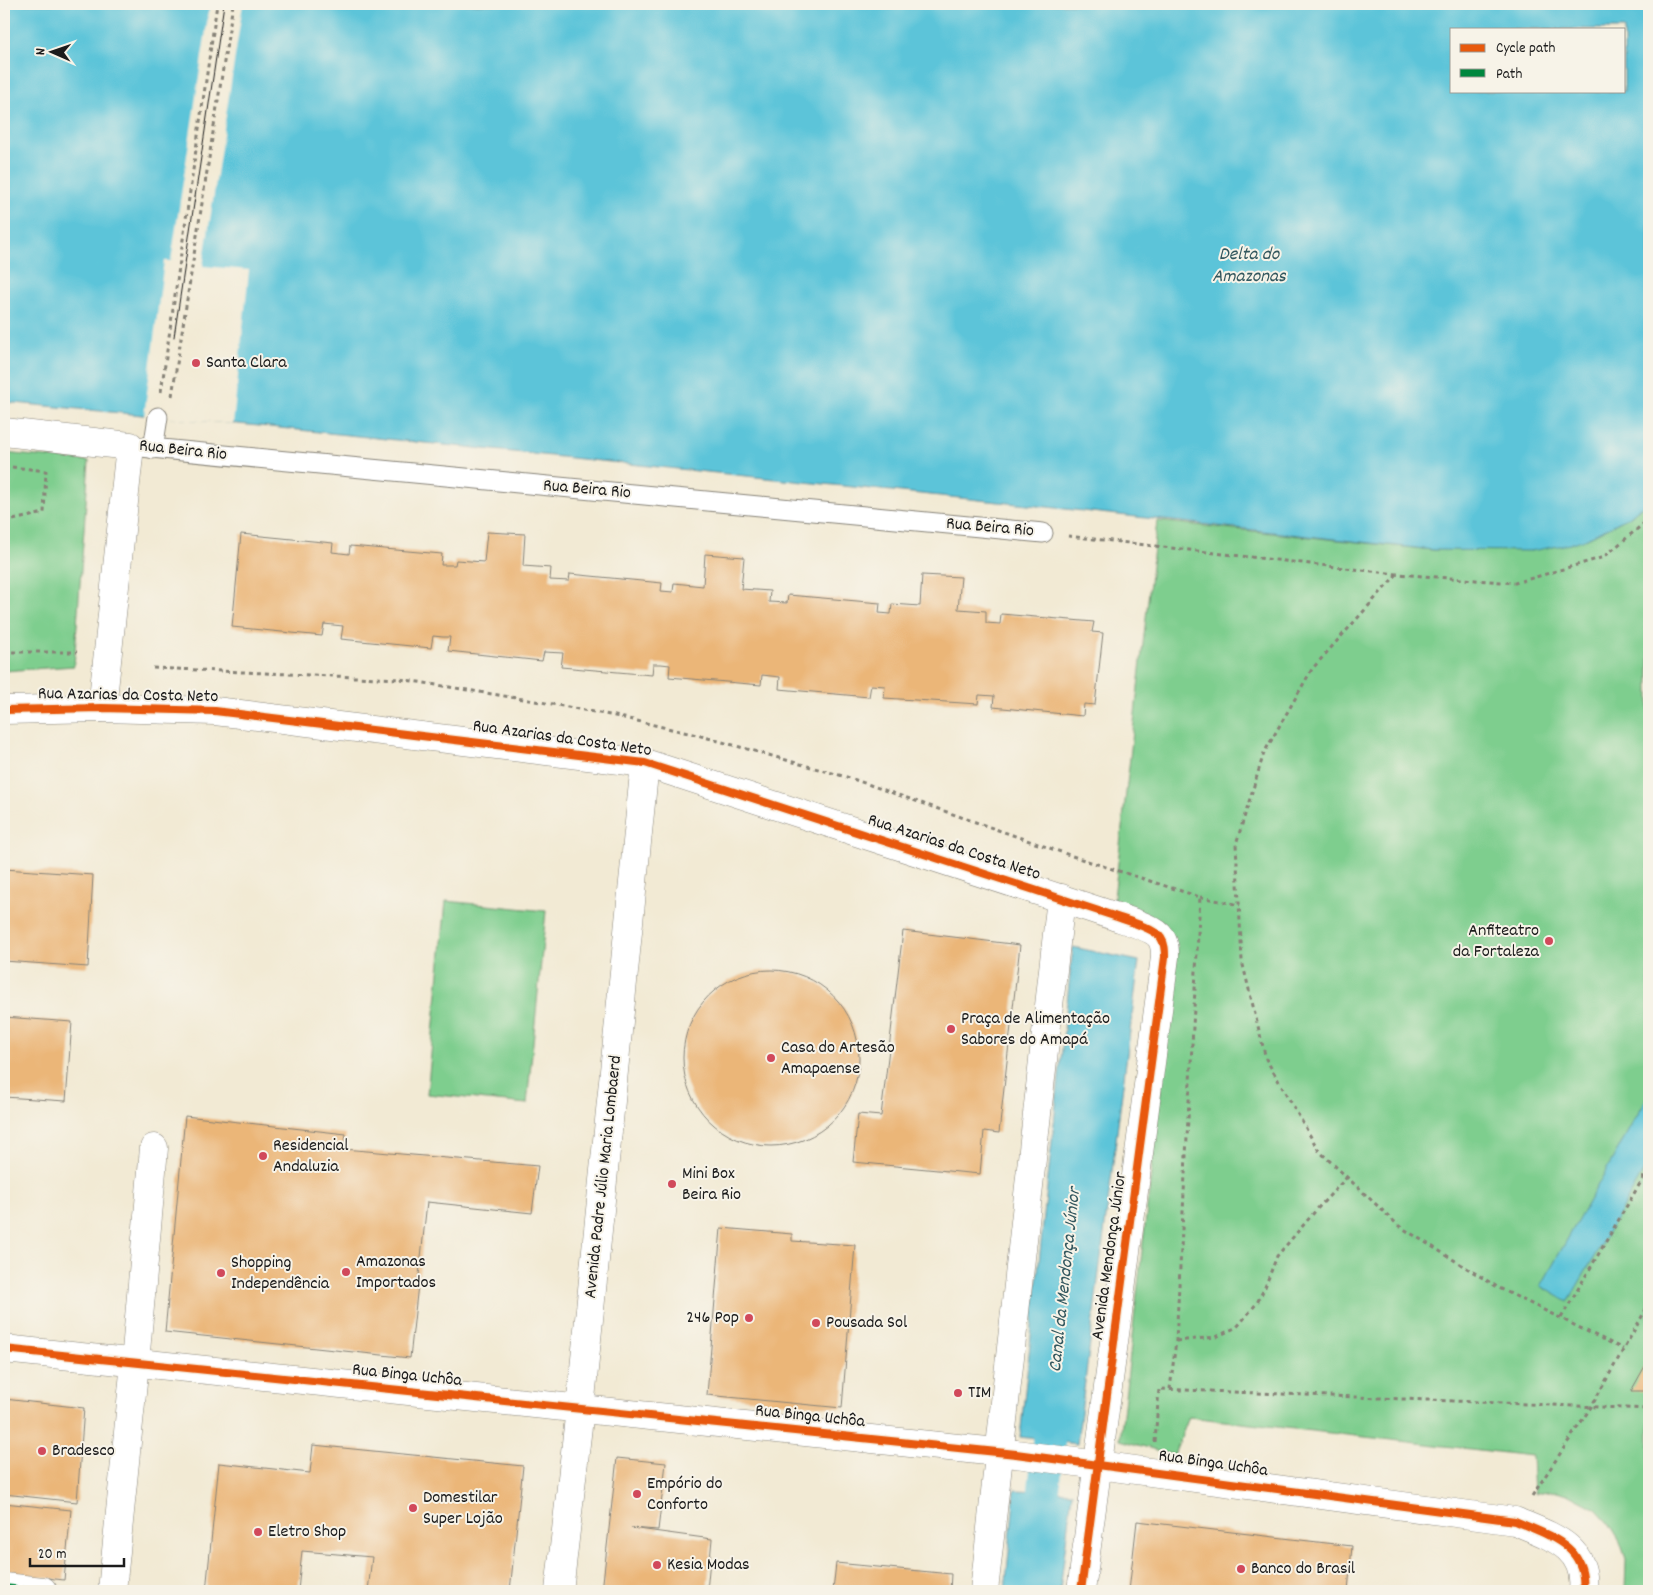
<svg xmlns="http://www.w3.org/2000/svg" width="1653" height="1595" font-family="Dekko,sans-serif">
<style>
.green{fill:#7ece8e;stroke:#4d7555}
.water{fill:#5cc4d9;stroke:#3c707a;fill-rule:evenodd}
.pier{fill:#f2ead4}
.lines{fill:none;stroke-linecap:round;stroke-linejoin:round}
.canal{stroke:#5cc4d9;stroke-width:32}
.building{fill:#ebb678}
.service-casing{stroke:#878378;stroke-width:21}
.pedestrian-casing{stroke:#878378;stroke-width:29}
.minor-casing{stroke:#878378;stroke-width:29}
.path{stroke:#878378;stroke-width:3;stroke-dasharray:4 4;stroke-linecap:butt}
.service{stroke:#fff;stroke-width:19}
.pedestrian{stroke:#fff;stroke-width:28}
.minor{stroke:#fff;stroke-width:28}
.tram{stroke:#1c1c1c;stroke-width:1}
.quiet{stroke:#00873e;stroke-width:6;stroke-dasharray:12 6;stroke-linecap:butt}
.cycleway-casing{stroke:#f7f3e8;stroke-width:11}
.cycleway{stroke:#e8590c;stroke-width:8}
.poi-dot{fill:#d1495b;stroke:#f7f3e8;stroke-width:2}
.labels{text-anchor:middle;dominant-baseline:central;stroke-width:4;stroke-linejoin:round;paint-order:stroke}
.poi-label{font-size:18px;fill:#1c1c1c;stroke:#f7f3e8;text-anchor:start}
.street-label{font-size:18px;fill:#1c1c1c;stroke:#f7f3e8}
.water-label{font-size:19px;font-style:italic;fill:#32575e;stroke:#f7f3e8}
</style>
<rect width="100%" height="100%" fill="#f7f3e8"/>
<filter id="ink" filterUnits="userSpaceOnUse"><feTurbulence type="fractalNoise" baseFrequency=".02" numOctaves="2"/><feDisplacementMap in="SourceGraphic" scale="10" xChannelSelector="R" yChannelSelector="G"/><feConvolveMatrix kernelMatrix="1 2 1 2 8 2 1 2 1" color-interpolation-filters="sRGB"/></filter>
<filter id="wash" filterUnits="userSpaceOnUse"><feTurbulence type="fractalNoise" baseFrequency=".0096" numOctaves="4" result="noise"/><feDisplacementMap in="SourceGraphic" scale="20" xChannelSelector="R" yChannelSelector="G"/><feGaussianBlur stdDeviation="1.12" result="paint"/><feColorMatrix in="noise" values="0 0 0 0 0 0 0 0 0 0 0 0 0 0 0 0 0 1.4 0 .05"/><feComposite in="paint" operator="in"/></filter>
<g filter="url(#wash)">
<rect width="100%" height="100%" fill="#f2ead4"/>
<g class="green">
<polygon points="4,453 89,461 74,666 4,671"/>
<polygon points="1649,500 1649,1591 1625,1591 1626,1559 1619,1539 1609,1523 1596,1509 1568,1494 1557,1491 1534,1494 1532,1456 1189,1417 1174,1455 1120,1440 1177,950 1111,924 1157,521 1433,550 1585,539 1629,517"/>
<polygon points="446,901 546,911 527,1104 427,1094"/>
</g>
<g class="water">
<path d="M4,4H1649V500L1629,517L1585,539L1570,544L1531,551L1433,550L1047,507L270,427L4,402ZM1452,29H1624V91H1452Z"/>
<polygon points="1073,947 1139,961 1077,1444 1020,1437"/>
<polygon points="1649,1094 1649,1162 1568,1302 1541,1286"/>
<polygon points="1015,1490 1072,1492 1060,1591 1005,1591"/>
</g>
<polygon class="pier" points="210,4 243,4 203,266 249,270 233,424 144,416 164,261 171,261"/>
<g class="lines">
<polyline class="canal" points="1033,1591 1054,1397"/>
</g>
<g id="blocks">
<g class="building">
<polygon points="487,532 525,534 523,566 551,568 550,580 569,581 570,574 662,583 661,591 673,592 674,583 703,586 705,554 744,557 741,589 770,591 769,602 787,603 788,595 880,603 879,613 891,614 892,604 920,606 922,575 961,577 958,609 986,611 986,623 1000,624 1001,614 1094,622 1092,632 1103,633 1095,705 1084,704 1083,716 993,707 994,696 979,695 978,704 884,698 885,686 871,685 869,697 779,689 780,677 762,675 761,685 669,677 670,665 661,664 653,664 652,675 561,667 563,653 544,652 542,661 448,651 450,637 443,637 433,636 431,648 341,639 343,626 324,624 322,636 232,627 241,534 333,543 332,552 349,554 350,546 442,554 441,565 455,565 456,560 484,562"/>
<polygon points="4,869 93,875 88,967 4,961"/>
<polygon points="903,931 1020,945 999,1133 984,1131 980,1174 853,1162 858,1114 881,1116"/>
<circle cx="771" cy="1058" r="88"/>
<polygon points="4,1017 72,1022 66,1101 4,1097"/>
<polygon points="185,1116 346,1134 344,1149 538,1166 532,1213 427,1202 410,1358 165,1332"/>
<polygon points="721,1228 792,1234 792,1241 855,1245 842,1408 707,1395"/>
<polygon points="1649,1359 1649,1391 1631,1391"/>
<polygon points="4,1399 84,1408 77,1502 4,1494"/>
<polygon points="313,1445 523,1466 510,1591 368,1591 372,1557 302,1551 298,1591 206,1591 219,1463 310,1473"/>
<polygon points="617,1458 666,1463 658,1530 631,1528 712,1539 707,1591 602,1591"/>
<polygon points="4,1503 71,1510 64,1580 4,1573"/>
<polygon points="1137,1521 1352,1546 1348,1591 1129,1591"/>
<polygon points="836,1563 951,1574 950,1591 833,1591"/>
</g>
</g>
</g>
<g filter="url(#ink)">
<use href="#blocks" fill-opacity="0" stroke="#878378" stroke-width="1"/>
<g class="lines">
<g class="service-casing">
<g id="service">
<polyline points="130,446 1043,533"/>
<polyline points="153,449 158,417"/>
</g>
</g>
<g class="pedestrian-casing">
<polyline id="pedestrian" points="4,1587 43,1591"/>
</g>
<g class="minor-casing">
<g id="minor">
<polyline points="4,432 130,446 102,708"/>
<path d="M4,710L102,708L215,711L645,763L1114,916C1125,920 1155,928 1161,938C1165,944 1165,950 1165,957L1081,1591"/>
<path d="M4,1349L1016,1454L1515,1521C1550,1536 1588,1546 1583,1591"/>
<polyline points="112,1591 135,1363 154,1148"/>
<polyline points="559,1591 580,1409 645,763"/>
<polyline points="984,1591 1061,898"/>
</g>
</g>
<g class="path">
<polyline points="161,392 217,4"/>
<polyline points="172,396 233,4"/>
<polyline points="4,466 46,471 44,513 4,522"/>
<polyline points="1068,536 1397,574 1515,583 1604,557 1649,519"/>
<polyline points="1397,574 1312,669 1264,753 1236,844 1242,961 1266,1059 1319,1151 1399,1226 1499,1288 1623,1349"/>
<polyline points="4,652 77,652"/>
<polyline points="153,668 400,679 541,702 620,717 701,736 850,778 1078,858 1200,897 1176,1341 1170,1389"/>
<polyline points="1200,897 1240,905"/>
<polyline points="1561,1318 1649,1168"/>
<polyline points="1176,1341 1216,1337 1237,1327 1257,1303 1265,1287 1277,1256 1318,1208 1347,1177"/>
<polyline points="1155,1442 1159,1389 1649,1409"/>
<polyline points="1532,1496 1591,1407 1649,1304"/>
</g>
<use href="#service" class="service"/>
<use href="#pedestrian" class="pedestrian"/>
<use href="#minor" class="minor"/>
<polyline class="tram" points="174,337 224,4"/>
<polyline class="quiet" points="4,1587 43,1591"/>
<g class="cycleway-casing">
<g id="cycleway">
<path d="M4,710L102,708L215,711L645,763L1114,916C1125,920 1155,928 1161,938C1165,944 1165,950 1165,957L1081,1591"/>
<path d="M4,1349L1016,1454L1515,1521C1550,1536 1588,1546 1583,1591"/>
</g>
</g>
<use href="#cycleway" class="cycleway"/>
</g>
</g>
<g class="poi-dot">
<circle cx="196" cy="363" r="5"/>
<circle cx="1549" cy="941" r="5"/>
<circle cx="951" cy="1029" r="5"/>
<circle cx="771" cy="1058" r="5"/>
<circle cx="263" cy="1156" r="5"/>
<circle cx="672" cy="1184" r="5"/>
<circle cx="346" cy="1272" r="5"/>
<circle cx="221" cy="1273" r="5"/>
<circle cx="749" cy="1318" r="5"/>
<circle cx="816" cy="1323" r="5"/>
<circle cx="958" cy="1393" r="5"/>
<circle cx="42" cy="1451" r="5"/>
<circle cx="637" cy="1494" r="5"/>
<circle cx="413" cy="1508" r="5"/>
<circle cx="258" cy="1532" r="5"/>
<circle cx="657" cy="1565" r="5"/>
<circle cx="1241" cy="1569" r="5"/>
</g>
<g class="labels">
<g class="poi-label">
<text x="206" y="363">Santa Clara</text>
<text x="1539" y="931" text-anchor="end">Anfiteatro<tspan x="1539" dy="21">da Fortaleza</tspan></text>
<text x="961" y="1019">Praça de Alimentação<tspan x="961" dy="21">Sabores do Amapá</tspan></text>
<text x="781" y="1048">Casa do Artesão<tspan x="781" dy="21">Amapaense</tspan></text>
<text x="273" y="1146">Residencial<tspan x="273" dy="21">Andaluzia</tspan></text>
<text x="682" y="1174">Mini Box<tspan x="682" dy="21">Beira Rio</tspan></text>
<text x="356" y="1262">Amazonas<tspan x="356" dy="21">Importados</tspan></text>
<text x="231" y="1263">Shopping<tspan x="231" dy="21">Independência</tspan></text>
<text x="739" y="1318" text-anchor="end">246 Pop</text>
<text x="826" y="1323">Pousada Sol</text>
<text x="968" y="1393">TIM</text>
<text x="52" y="1451">Bradesco</text>
<text x="647" y="1484">Empório do<tspan x="647" dy="21">Conforto</tspan></text>
<text x="423" y="1498">Domestilar<tspan x="423" dy="21">Super Lojão</tspan></text>
<text x="268" y="1532">Eletro Shop</text>
<text x="667" y="1565">Kesia Modas</text>
<text x="1251" y="1569">Banco do Brasil</text>
</g>
<g class="street-label">
<text transform="translate(183 451) rotate(6)">Rua Beira Rio</text>
<text transform="translate(587 490) rotate(5)">Rua Beira Rio</text>
<text transform="translate(990 528) rotate(5)">Rua Beira Rio</text>
<text transform="translate(128 696) rotate(1)">Rua Azarias da Costa Neto</text>
<text transform="translate(562 739) rotate(8)">Rua Azarias da Costa Neto</text>
<text transform="translate(954 848) rotate(18)">Rua Azarias da Costa Neto</text>
<text transform="translate(604 1177) rotate(-84)">Avenida Padre Júlio Maria Lombaerd</text>
<text transform="translate(1110 1256) rotate(-82)">Avenida Mendonça Júnior</text>
<text transform="translate(407 1376) rotate(6)">Rua Binga Uchôa</text>
<text transform="translate(810 1417) rotate(6)">Rua Binga Uchôa</text>
<text transform="translate(1213 1464) rotate(8)">Rua Binga Uchôa</text>
</g>
<g class="water-label">
<text x="1249" y="255">Delta do<tspan x="1249" dy="22">Amazonas</tspan></text>
<text transform="translate(1066 1280) rotate(-84)">Canal da Mendonça Júnior</text>
</g>
</g>
<rect width="1653" height="1595" fill="none" stroke="#f7f3e8" stroke-width="20"/>
<rect x="1450" y="28" width="175" height="65" fill="#f7f3e8" stroke="#9f9d96"/>
<rect x="1460" y="44" width="25" height="8" fill="#e8590c" stroke="#9f9d96"/>
<text x="1496" y="52" font-size="15" fill="#1c1c1c">Cycle path</text>
<rect x="1460" y="69" width="25" height="8" fill="#00873e" stroke="#9f9d96"/>
<text x="1496" y="78" font-size="15" fill="#1c1c1c">Path</text>
<g transform="translate(52 52) rotate(272)" stroke="#f7f3e8" stroke-width="4" paint-order="stroke">
<path d="M0-4L9 19L0 12L-9 19Z" fill="#1c1c1c"/>
<text y="-8" font-size="14" font-weight="bold" text-anchor="middle" fill="#1c1c1c">N</text>
</g>
<path d="M30 1558v8h94v-8" fill="none" stroke="#1c1c1c" stroke-width="2.5"/>
<text x="38" y="1558" font-size="15" fill="#1c1c1c" stroke="#f7f3e8" stroke-width="4" paint-order="stroke">20 m</text>
</svg>
